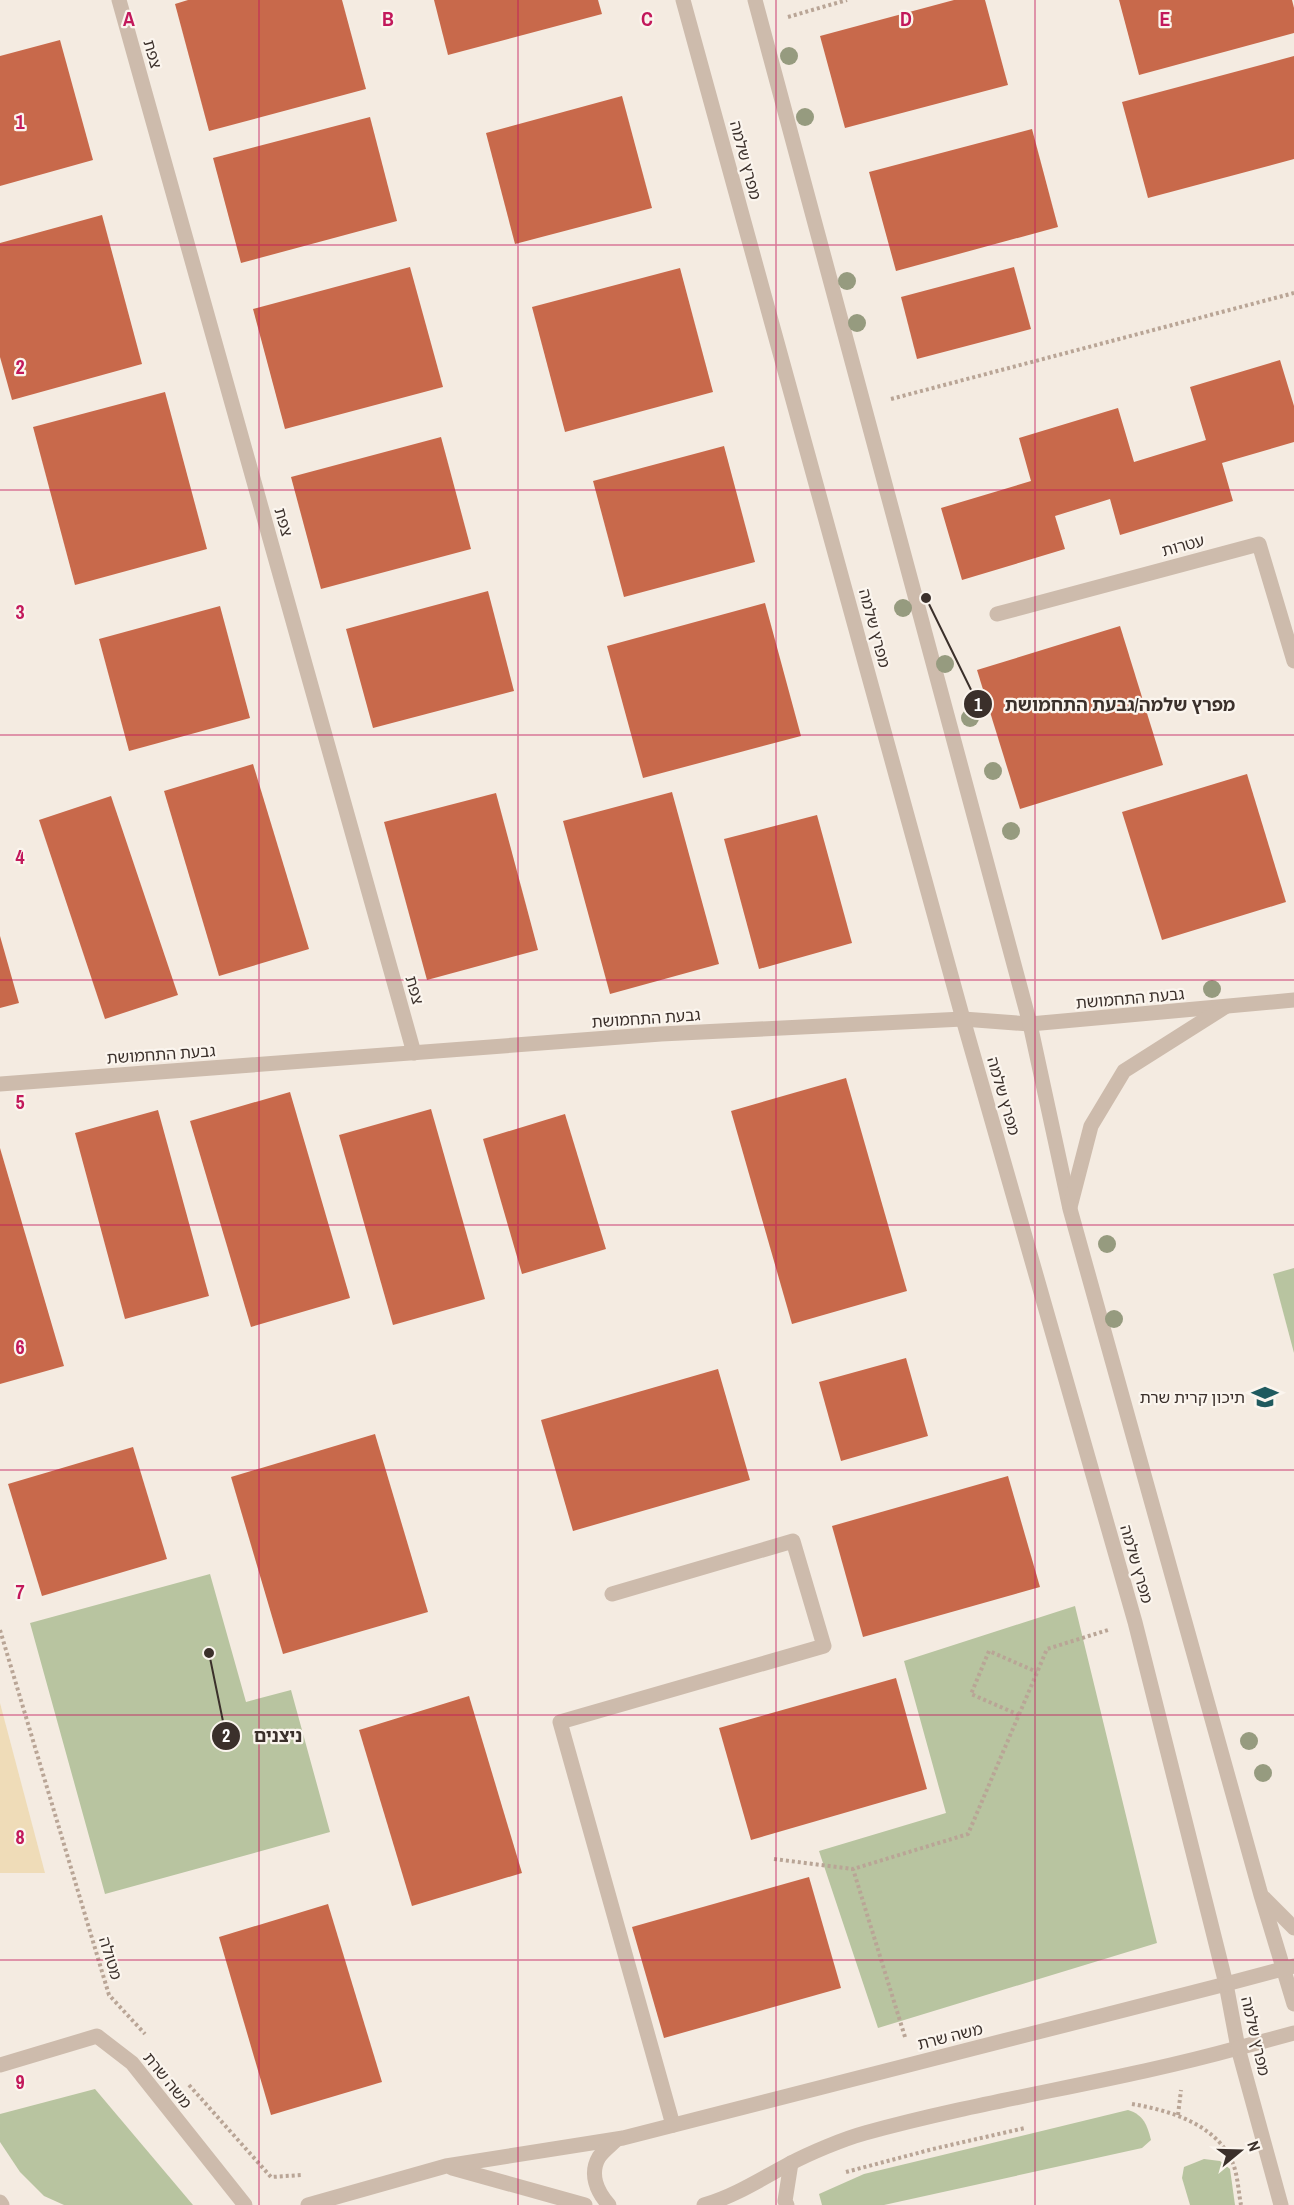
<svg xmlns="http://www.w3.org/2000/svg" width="1294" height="2205" font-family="'Archivo Narrow','Noto Sans Hebrew',sans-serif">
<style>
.green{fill:#b8c4a0}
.sand{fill:#efdcb8}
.building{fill:#c8694b}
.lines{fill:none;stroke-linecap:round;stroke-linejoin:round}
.path{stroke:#b9a596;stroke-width:4;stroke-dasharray:3 3;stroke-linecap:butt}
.service{stroke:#cdbbac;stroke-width:15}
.minor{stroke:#cdbbac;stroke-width:15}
.tertiary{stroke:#cdbbac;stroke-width:15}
.tree{fill:#969b7f}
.grid{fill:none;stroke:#c2185b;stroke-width:1.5;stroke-opacity:0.55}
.labels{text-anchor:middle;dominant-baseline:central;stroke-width:4.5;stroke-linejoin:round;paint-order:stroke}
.street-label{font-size:16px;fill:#3b302b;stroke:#fbf5ee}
.poi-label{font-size:16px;fill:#3b302b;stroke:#fbf5ee;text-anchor:end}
.grid-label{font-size:20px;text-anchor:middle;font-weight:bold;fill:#c2185b;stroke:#fbf5ee;stroke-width:4.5;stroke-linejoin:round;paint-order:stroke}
.leader{fill:none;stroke:#3b302b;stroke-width:2}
.callout-dot{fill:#3b302b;stroke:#fbf5ee;stroke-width:2}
.mark-label{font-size:18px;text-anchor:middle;font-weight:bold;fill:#fff}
.callout-label{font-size:18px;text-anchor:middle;font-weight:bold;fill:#3b302b;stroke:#fbf5ee;stroke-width:4.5;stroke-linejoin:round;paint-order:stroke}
</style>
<rect width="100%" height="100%" fill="#f4ebe1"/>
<g class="green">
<polygon points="1294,1268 1294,1353 1273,1274"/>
<polygon points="210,1574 246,1702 291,1690 330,1832 105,1894 30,1623"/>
<polygon points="1075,1606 1157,1943 878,2028 819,1851 946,1813 904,1661"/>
<polygon points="95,2089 193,2205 64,2205 44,2196 20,2172 0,2142 0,2114"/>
<path d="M1128,2110C1144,2115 1147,2125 1151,2140L1142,2148L884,2205H822L819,2194L864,2174Z"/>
<polygon points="1204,2159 1220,2161 1230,2169 1235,2205 1190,2205 1182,2178 1184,2167"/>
</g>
<polygon class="sand" points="0,1703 45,1873 0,1873"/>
<g class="building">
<polygon points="188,0 342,0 366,89 209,131 175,4"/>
<polygon points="434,0 598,0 602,14 448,55"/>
<polygon points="954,0 985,0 1008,85 845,128 820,36"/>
<polygon points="1119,0 1292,0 1294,8 1294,33 1139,75"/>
<polygon points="60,40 93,160 0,186 0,56"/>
<polygon points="1294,56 1294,159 1148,198 1122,102"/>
<polygon points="622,96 652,208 515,244 486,133"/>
<polygon points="370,117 397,221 241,263 213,158"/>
<polygon points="1032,129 1058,227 896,271 869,172"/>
<polygon points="102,215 142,364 12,400 0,357 0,243"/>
<polygon points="410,267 443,387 285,429 253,309"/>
<polygon points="1014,267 1031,329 917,359 901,297"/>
<polygon points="680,268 713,392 565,432 532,307"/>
<polygon points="1280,360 1294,406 1294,442 1222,463 1233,501 1120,535 1110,499 1055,516 1065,549 962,580 941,508 1031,481 1019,438 1118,408 1134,462 1206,440 1190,387"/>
<polygon points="165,392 207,549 75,585 33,427"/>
<polygon points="441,437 471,549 321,589 291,477"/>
<polygon points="724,446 755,562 624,597 593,481"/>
<polygon points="488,591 514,691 373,728 346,629"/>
<polygon points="765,603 801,736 643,778 607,646"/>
<polygon points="220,606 250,718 129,751 99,639"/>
<polygon points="1120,626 1163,765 1020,809 977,670"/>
<polygon points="253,764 309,949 219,976 164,791"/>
<polygon points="1247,774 1286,902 1162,940 1122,812"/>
<polygon points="672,792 719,964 610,994 563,821"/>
<polygon points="496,793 538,950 427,980 384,822"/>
<polygon points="111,796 178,995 105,1019 39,820"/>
<polygon points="817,815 852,943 759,969 724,839"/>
<polygon points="0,936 19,1003 0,1008"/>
<polygon points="846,1078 907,1291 792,1324 731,1111"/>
<polygon points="290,1092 350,1298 251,1327 190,1121"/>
<polygon points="431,1109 485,1299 393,1325 339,1135"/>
<polygon points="158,1110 209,1296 125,1319 75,1133"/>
<polygon points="565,1114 606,1249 522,1274 483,1139"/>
<polygon points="0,1148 64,1366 0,1384"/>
<polygon points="906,1358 928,1436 841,1461 819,1382"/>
<polygon points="718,1369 750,1480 573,1531 541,1420"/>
<polygon points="375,1434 428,1612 283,1654 231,1477"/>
<polygon points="133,1447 167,1559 42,1596 8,1484"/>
<polygon points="1008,1476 1040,1587 863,1637 832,1526"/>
<polygon points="896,1678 927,1789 751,1840 719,1728"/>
<polygon points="469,1696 522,1873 412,1906 359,1730"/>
<polygon points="809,1877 841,1988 664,2038 632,1927"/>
<polygon points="328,1904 382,2082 271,2115 219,1937"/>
</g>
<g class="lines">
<g class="path">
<polyline points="788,17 847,0"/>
<polyline points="891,399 1294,293"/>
<polyline points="0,1630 109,1995 145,2034"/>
<polyline points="1019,1715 971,1694 989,1651 1037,1672"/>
<polyline points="774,1859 853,1869"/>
<polyline points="905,2037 853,1869 968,1834 1047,1649 1108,1630"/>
<polyline points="189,2085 271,2177 302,2175"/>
<path d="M1132,2104C1168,2110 1213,2123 1231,2159C1238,2173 1238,2190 1241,2205"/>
<polyline points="1178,2115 1181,2090"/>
<polyline points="846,2172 933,2149 1025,2128"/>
</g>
<g class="service">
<polyline points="612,1594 793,1541 824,1646 560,1722 673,2125"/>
<polyline points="787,2205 785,2201 791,2163"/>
</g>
<g class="minor">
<polyline points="119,0 414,1053"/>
<polyline points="997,614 1259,544 1294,661"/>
<polyline points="0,1084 661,1034 963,1019 1030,1024 1294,1000"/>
<polyline points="0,2065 97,2036 132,2063 245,2205"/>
<polyline points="452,2168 585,2205"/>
<polyline points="0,2202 2,2205"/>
<polyline points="308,2205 446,2166 623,2138 1226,1984"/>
<path d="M609,2205C597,2192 589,2174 599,2157C603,2151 611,2145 616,2140"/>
<path d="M704,2205C735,2196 761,2179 789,2164C810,2153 843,2139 865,2133C988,2099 1115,2082 1238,2048"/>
</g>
<g class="tertiary">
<polyline points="683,0 963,1019 1135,1622 1209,1916 1226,1984 1238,2048 1281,2205"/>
<polyline points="755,0 1030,1024 1070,1209 1261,1895 1294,2004"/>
<polyline points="1070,1207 1091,1126 1124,1071 1225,1007"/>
<polyline points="1264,1898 1294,1928"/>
<polyline points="1226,1984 1294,1966"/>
<polyline points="1238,2048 1294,2033"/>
</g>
</g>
<g class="tree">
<circle cx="789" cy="56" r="9"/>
<circle cx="805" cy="117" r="9"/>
<circle cx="847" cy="281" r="9"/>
<circle cx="857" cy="323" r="9"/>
<circle cx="903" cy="608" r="9"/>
<circle cx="945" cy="664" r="9"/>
<circle cx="970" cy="718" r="9"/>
<circle cx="993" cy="771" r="9"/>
<circle cx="1011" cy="831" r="9"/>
<circle cx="1212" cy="989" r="9"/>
<circle cx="1107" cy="1244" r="9"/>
<circle cx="1114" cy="1319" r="9"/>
<circle cx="1249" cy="1741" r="9"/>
<circle cx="1263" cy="1773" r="9"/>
</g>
<path class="grid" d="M259,0V2205M518,0V2205M776,0V2205M1035,0V2205M0,245H1294M0,490H1294M0,735H1294M0,980H1294M0,1225H1294M0,1470H1294M0,1715H1294M0,1960H1294"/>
<defs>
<g id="school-bare" transform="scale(2.07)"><path d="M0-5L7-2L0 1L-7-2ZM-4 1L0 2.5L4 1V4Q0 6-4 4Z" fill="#1f5a5e" stroke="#fbf5ee" stroke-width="2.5" paint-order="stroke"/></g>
</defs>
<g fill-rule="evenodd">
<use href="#school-bare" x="1265" y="1397"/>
</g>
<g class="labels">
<g class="street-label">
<text transform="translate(153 54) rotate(74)">צפת</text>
<text transform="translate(746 160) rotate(75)">מפרץ שלמה</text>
<text transform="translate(284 522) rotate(74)">צפת</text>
<text transform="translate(1183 545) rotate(-15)">עטרות</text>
<text transform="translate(875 628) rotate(75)">מפרץ שלמה</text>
<text transform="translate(415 990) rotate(74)">צפת</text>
<text transform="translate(1130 998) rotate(-5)">גבעת התחמושת</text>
<text transform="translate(646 1018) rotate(-4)">גבעת התחמושת</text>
<text transform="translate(161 1054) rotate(-4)">גבעת התחמושת</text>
<text transform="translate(1004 1096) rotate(74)">מפרץ שלמה</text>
<text transform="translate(1137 1564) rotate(74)">מפרץ שלמה</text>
<text transform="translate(111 1958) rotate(73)">מטולה</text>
<text transform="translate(950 2036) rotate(-14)">משה שרת</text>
<text transform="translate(1256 2036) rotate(77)">מפרץ שלמה</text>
<text transform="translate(168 2080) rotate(51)">משה שרת</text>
</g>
<g class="poi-label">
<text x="1245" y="1397">תיכון קרית שרת</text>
</g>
</g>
<g class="grid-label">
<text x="129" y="26">A</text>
<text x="388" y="26">B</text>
<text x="647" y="26">C</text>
<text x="906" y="26">D</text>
<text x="1165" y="26">E</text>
<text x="20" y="129">1</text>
<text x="20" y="374">2</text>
<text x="20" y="619">3</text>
<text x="20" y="864">4</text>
<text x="20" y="1109">5</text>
<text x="20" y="1354">6</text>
<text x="20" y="1599">7</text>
<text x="20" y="1844">8</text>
<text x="20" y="2089">9</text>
</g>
<path class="leader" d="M926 598L978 704M209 1653L226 1736"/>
<g class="callout-dot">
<circle cx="926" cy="598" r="6"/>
<circle cx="209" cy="1653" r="6"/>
<circle cx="978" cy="704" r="15"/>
<circle cx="226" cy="1736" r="15"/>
</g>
<g class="mark-label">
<text x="978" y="711">1</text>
<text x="226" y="1742">2</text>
</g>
<g class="callout-label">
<text x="1120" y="711">מפרץ שלמה/גבעת התחמושת</text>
<text x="278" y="1742">ניצנים</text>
</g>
<g transform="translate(1240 2151) rotate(71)" stroke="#fbf5ee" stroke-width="4.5" paint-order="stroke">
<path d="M0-4.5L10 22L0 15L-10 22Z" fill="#3b302b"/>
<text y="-9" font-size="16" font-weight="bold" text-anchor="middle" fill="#3b302b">N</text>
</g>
</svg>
